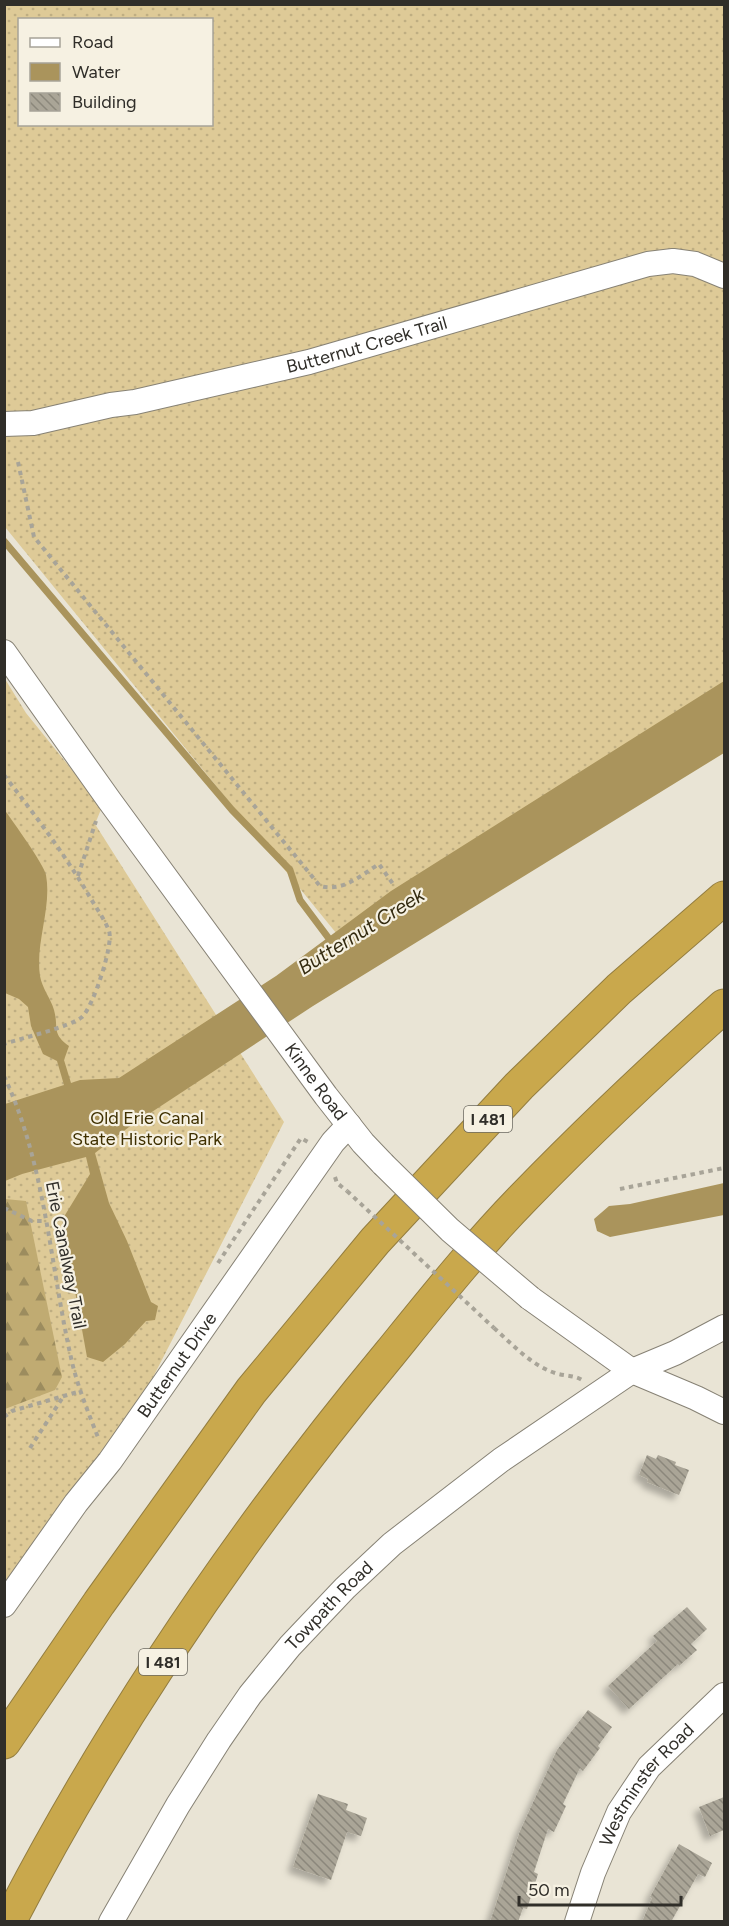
<svg xmlns="http://www.w3.org/2000/svg" width="729" height="1926" font-family="Figtree,sans-serif">
<style>
.grass{fill:url(#grass-dots);fill-rule:evenodd}
.forest{fill:url(#forest-firs)}
.water{fill:#aa945c}
.lines{fill:none;stroke-linecap:round;stroke-linejoin:round}
.stream{stroke:#aa945c;stroke-width:7}
.building{fill:url(#building-back-hatch);filter:url(#shadow)}
.minor-casing{stroke:#878275;stroke-width:26}
.highway-casing{stroke:#937d40;stroke-width:35}
.path{stroke:#a8a498;stroke-width:4;stroke-dasharray:4.5 4.5;stroke-linecap:butt}
.minor{stroke:#fff;stroke-width:24}
.highway{stroke:#c9a84c;stroke-width:33}
.minor-bridge-casing{stroke:#878275;stroke-width:26;stroke-linecap:butt}
.path-bridge{stroke:#a8a498;stroke-width:4;stroke-dasharray:4.5 4.5;stroke-linecap:butt}
.minor-bridge{stroke:#fff;stroke-width:24}
.labels{text-anchor:middle;dominant-baseline:central;stroke-width:4.5;stroke-linejoin:round;paint-order:stroke}
.shield{fill:#f6f1e2;stroke:#6b6860;stroke-width:1.5}
.shield-label{font-size:16px;font-weight:bold;fill:#302e29}
.street-label{font-size:18px;fill:#302e29;stroke:#f6f1e2}
.park-label{font-size:18px;fill:#3f3000;stroke:#f6f1e2}
.water-label{font-size:20px;font-style:italic;fill:#342b10;stroke:#f6f1e2}
</style>
<defs>
<pattern id="grass-dots" width="8" height="8" patternUnits="userSpaceOnUse" patternTransform="scale(1.5)"><rect width="8" height="8" fill="#deca97"/><path d="M2 2h.1M6 6h.1" fill="none" stroke="#bfae82" stroke-width="1.8" stroke-linecap="round"/></pattern>
<pattern id="forest-firs" width="22" height="20" patternUnits="userSpaceOnUse" patternTransform="scale(1.5)"><rect width="22" height="20" fill="#c0ab72"/><path d="M5 1l3.5 6h-7zM16 11l3.5 6h-7z" fill="#9c8c5e"/></pattern>
<pattern id="building-back-hatch" width="6" height="6" patternUnits="userSpaceOnUse" patternTransform="scale(1.5)"><rect width="6" height="6" fill="#aaa597"/><path d="M-1 5l2 2M0 0l6 6M5-1l2 2" fill="none" stroke="#8b877b"/></pattern>
<filter id="shadow"><feDropShadow dx="-5.5" dy="5.5" stdDeviation="3" flood-color="#0004"/></filter>
</defs>
<rect width="100%" height="100%" fill="#e9e4d5"/>
<g class="grass">
<path d="M4,5H724V725L354,955L5,527ZM20,20H212V124H20Z"/>
<polygon points="5,679 26,713 102,807 95,824 284,1122 110,1461 5,1605"/>
</g>
<polygon class="forest" points="5,1199 26,1201 62,1377 55,1390 5,1409"/>
<g class="water">
<path d="M724,681V753L313,1006L129,1127L95,1153L109,1203L127,1241L151,1302L158,1306L155,1320L146,1321L125,1344L103,1362L87,1357L62,1220L90,1174L86,1157L22,1174L5,1181V1104L64,1085L57,1061L43,1054L31,1026L28,1007L19,999L5,993L4,809C13,822 44,864 46,875C52,908 35,943 40,976C42,988 51,999 54,1010C59,1028 51,1033 69,1046L64,1060L71,1083L80,1080L119,1078L276,976L391,891Z"/>
<polygon points="724,1183 724,1215 610,1237 597,1231 594,1219 609,1206 630,1204"/>
</g>
<g class="lines">
<polyline class="stream" points="4,541 232,810 290,870 300,900 333,944"/>
</g>
<g class="building">
<polygon points="647,1455 656,1459 658,1455 676,1462 675,1465 689,1470 679,1495 647,1482 648,1479 639,1475"/>
<polygon points="687,1607 707,1629 691,1644 697,1650 679,1666 678,1664 629,1709 608,1686 657,1641 653,1636"/>
<polygon points="588,1710 612,1727 598,1746 600,1748 583,1771 580,1768 563,1804 566,1806 554,1832 548,1829 534,1872 538,1874 527,1909 523,1908 518,1922 490,1922 520,1831 557,1750"/>
<polygon points="318,1794 348,1804 346,1810 367,1818 361,1836 347,1832 331,1880 293,1867"/>
<polygon points="724,1797 724,1830 710,1836 699,1807"/>
<polygon points="679,1844 712,1863 705,1877 698,1874 671,1922 642,1922 652,1898 650,1897"/>
</g>
<g class="lines">
<g class="minor-casing">
<g id="minor">
<path id="s1" d="M4,424L33,423L111,405L135,402L309,362L648,264L673,261L695,264L724,276"/>
<path id="s2" d="M4,652L109,800L326,1096L363,1143L383,1164"/>
<polyline points="530,1298 632,1371 696,1398 724,1412"/>
<path id="s3" d="M4,1605L76,1503L110,1461L333,1142L349,1125"/>
<path id="s4" d="M111,1922L178,1805L219,1740L250,1695L290,1646L345,1588L392,1544L501,1460L632,1371L675,1353L724,1327"/>
<path id="s5" d="M577,1922L593,1873L619,1812L649,1767L724,1695"/>
</g>
</g>
<g class="highway-casing">
<g id="highway">
<polyline points="4,1742 99,1603 251,1391 375,1241 519,1086 619,989 724,898"/>
<path d="M9,1922C114,1719 245,1528 391,1352C434,1299 477,1245 525,1196C589,1130 656,1067 724,1006"/>
</g>
</g>
<g class="path">
<path d="M18,462L34,537L320,886C343,892 360,876 379,864L393,884"/>
<path d="M4,775C35,815 66,856 91,899C97,909 105,920 109,931C114,944 93,1007 82,1017C70,1027 22,1038 4,1044"/>
<polyline points="78,876 96,821"/>
<path d="M4,1076C46,1165 50,1267 72,1362C78,1388 89,1414 99,1440"/>
<polyline points="335,1177 337,1183 347,1191"/>
<polyline points="620,1189 724,1168"/>
<polyline points="4,1208 32,1221 46,1221"/>
<polyline points="218,1263 301,1138 308,1142"/>
<path d="M494,1328C513,1345 531,1365 555,1373C564,1376 574,1375 582,1380"/>
<polyline points="4,1417 12,1411 81,1391"/>
<polyline points="30,1448 63,1397"/>
</g>
<use href="#minor" class="minor"/>
<use href="#highway" class="highway"/>
<g class="minor-bridge-casing">
<polyline id="minor-bridge" points="383,1164 450,1230 530,1298"/>
</g>
<polyline class="path-bridge" points="347,1191 494,1328"/>
<use href="#minor-bridge" class="minor-bridge"/>
</g>
<g class="labels">
<g class="shield">
<rect x="464" y="1106" width="48" height="26" rx="4.5"/>
<rect x="139" y="1649" width="48" height="26" rx="4.5"/>
</g>
<g class="shield-label">
<text x="488" y="1119">I 481</text>
<text x="163" y="1662">I 481</text>
</g>
<g class="street-label">
<text stroke="none"><textPath href="#s1" startOffset="372">Butternut Creek Trail</textPath></text>
<text stroke="none"><textPath href="#s2" startOffset="531">Kinne Road</textPath></text>
<text transform="translate(66 1255) rotate(79)">Erie Canalway Trail</text>
<text stroke="none"><textPath href="#s3" startOffset="296">Butternut Drive</textPath></text>
<text stroke="none"><textPath href="#s4" startOffset="386">Towpath Road</textPath></text>
<text stroke="none"><textPath href="#s5" startOffset="156">Westminster Road</textPath></text>
</g>
<g class="park-label">
<text x="147" y="1118">Old Erie Canal<tspan x="147" dy="21">State Historic Park</tspan></text>
</g>
<g class="water-label">
<text transform="translate(361 931) rotate(-32)">Butternut Creek</text>
</g>
</g>
<rect width="729" height="1926" fill="none" stroke="#302e29" stroke-width="12"/>
<rect x="18" y="18" width="195" height="108" fill="#f6f1e2" stroke="#a7a398" stroke-width="1.5"/>
<rect x="30" y="38" width="30" height="9" fill="#ffffff" stroke="#a7a398" stroke-width="1.5"/>
<text x="72" y="48" font-size="18" fill="#302e29">Road</text>
<rect x="30" y="63" width="30" height="18" fill="#aa945c" stroke="#a7a398" stroke-width="1.5"/>
<text x="72" y="78" font-size="18" fill="#302e29">Water</text>
<rect x="30" y="93" width="30" height="18" fill="url(#building-back-hatch)" stroke="#a7a398" stroke-width="1.5"/>
<text x="72" y="108" font-size="18" fill="#302e29">Building</text>
<path d="M519 1896v9h162v-9" fill="none" stroke="#302e29" stroke-width="3"/>
<text x="528" y="1896" font-size="18" fill="#302e29" stroke="#f6f1e2" stroke-width="4.5" paint-order="stroke">50 m</text>
</svg>
